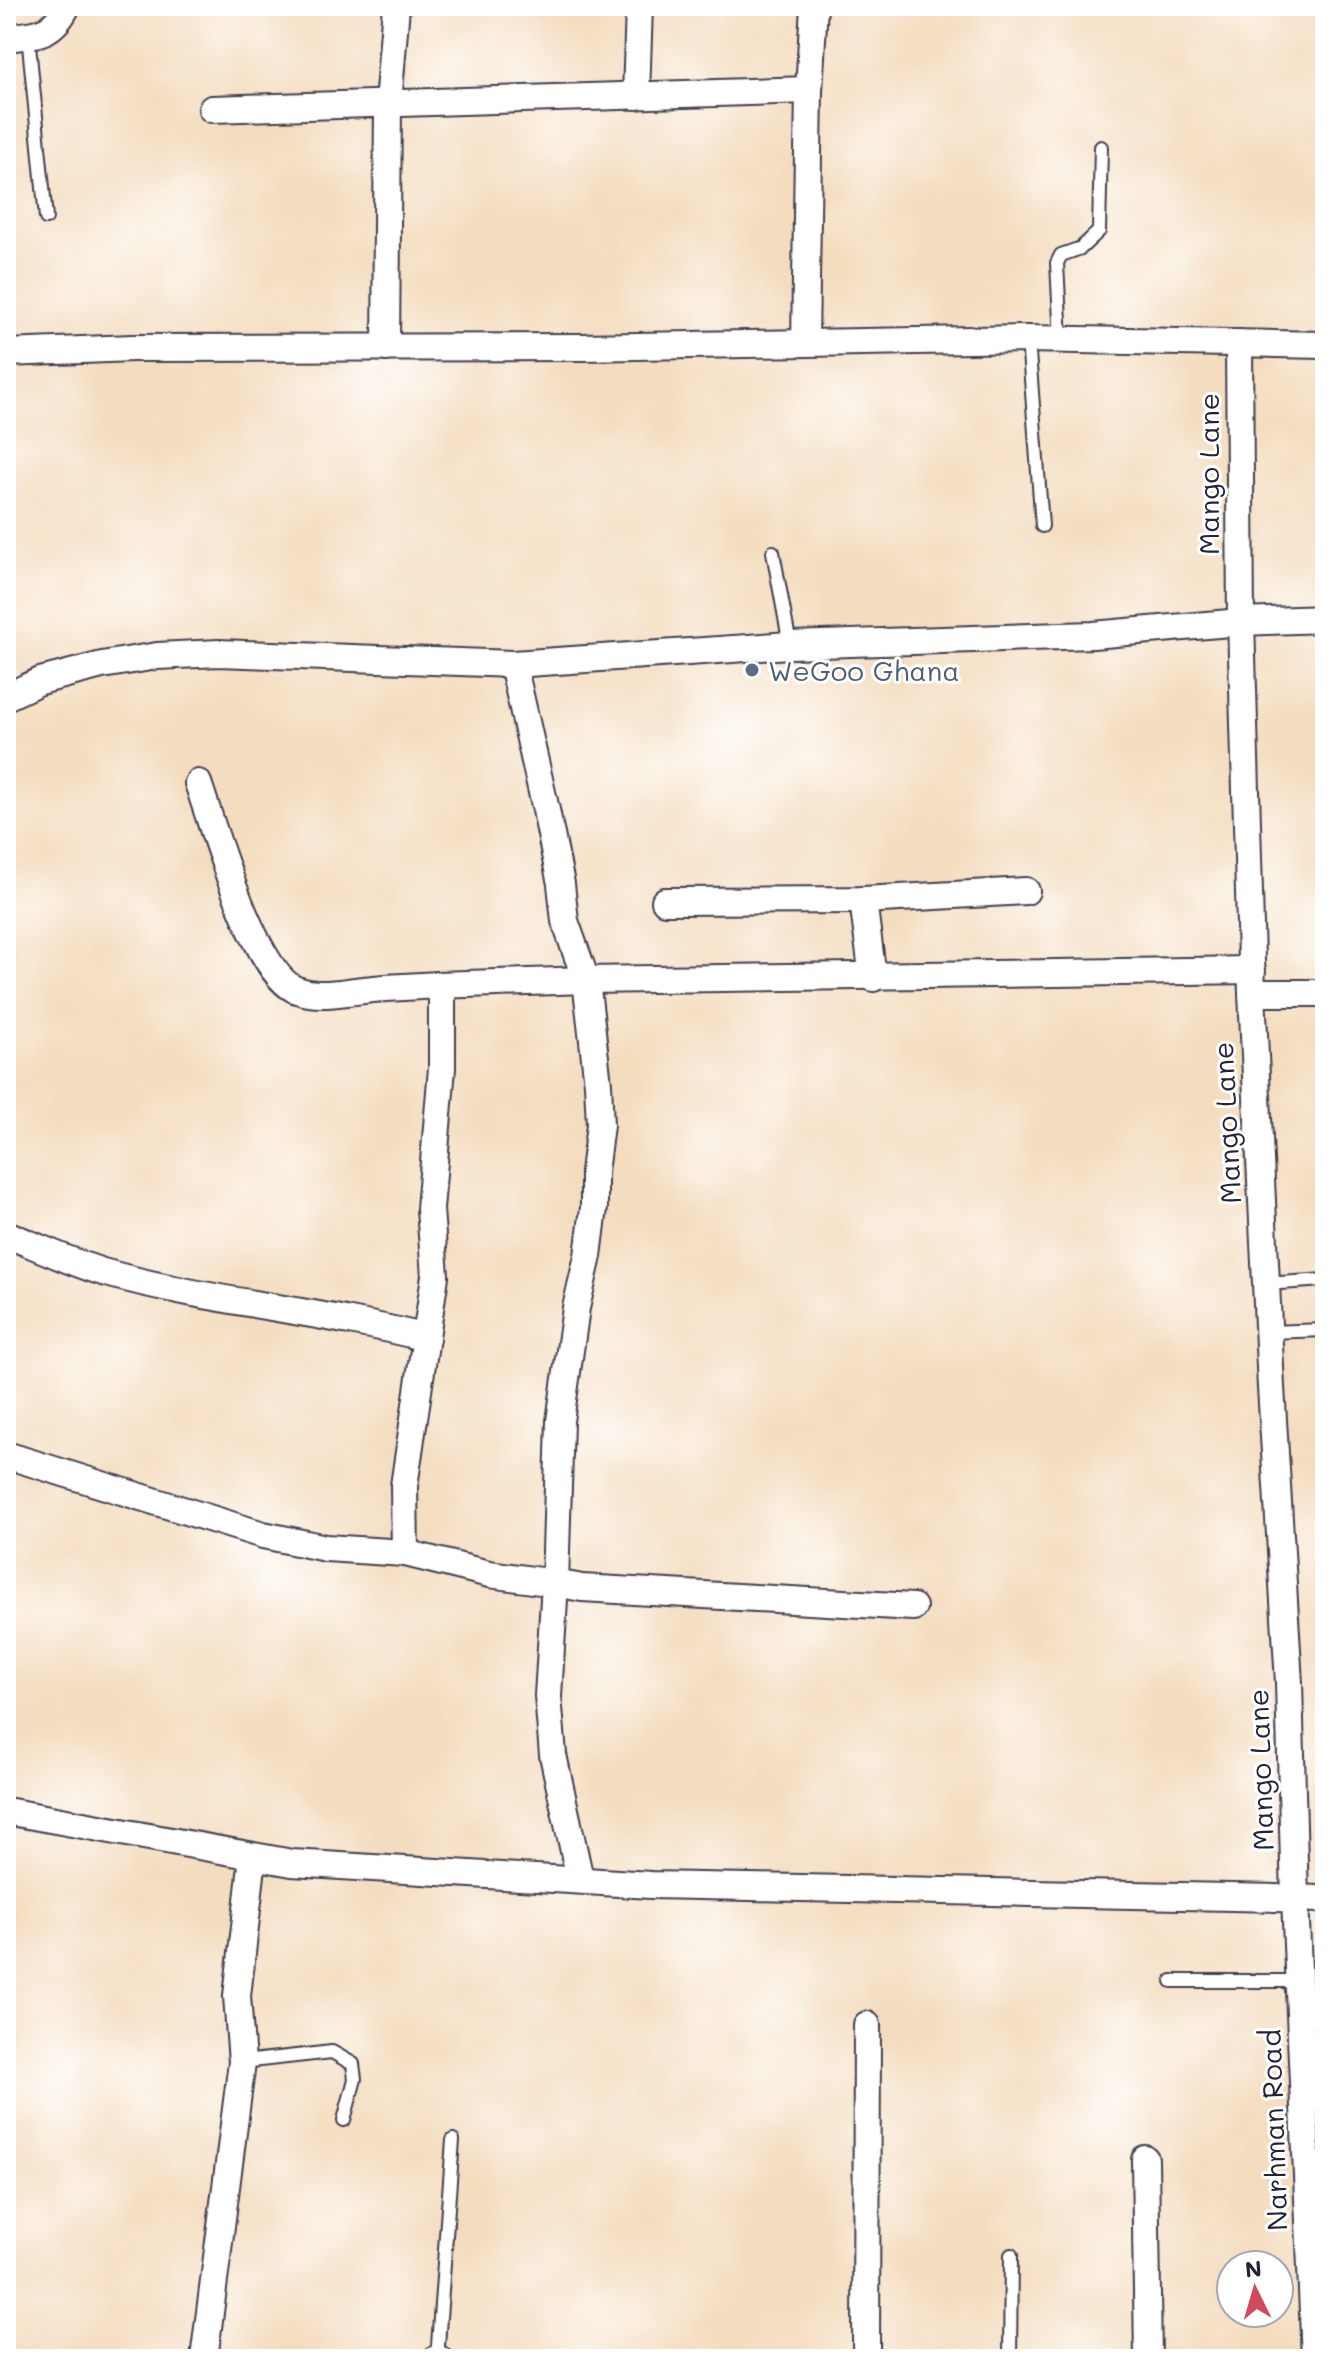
<svg xmlns="http://www.w3.org/2000/svg" width="1331" height="2365" font-family="Mali,sans-serif">
<style>
.lines{fill:none;stroke-linecap:round;stroke-linejoin:round}
.service-casing{stroke:#423e4f;stroke-width:16}
.minor-casing{stroke:#423e4f;stroke-width:30}
.service{stroke:#fff;stroke-width:12}
.minor{stroke:#fff;stroke-width:26}
.service-dot{fill:#5c6f8a;stroke:#fff;stroke-width:3}
.labels{text-anchor:middle;dominant-baseline:central;stroke-width:6;stroke-linejoin:round;paint-order:stroke}
.street-label{font-size:28px;fill:#22223b;stroke:#fff}
.service-label{font-size:28px;fill:#4e5e75;stroke:#fff;text-anchor:start}
</style>
<rect width="100%" height="100%" fill="#fff"/>
<filter id="ink" filterUnits="userSpaceOnUse"><feTurbulence type="fractalNoise" baseFrequency=".0125" numOctaves="2"/><feDisplacementMap in="SourceGraphic" scale="16" xChannelSelector="R" yChannelSelector="G"/><feConvolveMatrix kernelMatrix="1 2 1 2 8 2 1 2 1" color-interpolation-filters="sRGB"/></filter>
<filter id="wash" filterUnits="userSpaceOnUse"><feTurbulence type="fractalNoise" baseFrequency=".006" numOctaves="4" result="noise"/><feDisplacementMap in="SourceGraphic" scale="32" xChannelSelector="R" yChannelSelector="G"/><feGaussianBlur stdDeviation="1.8" result="paint"/><feColorMatrix in="noise" values="0 0 0 0 0 0 0 0 0 0 0 0 0 0 0 0 0 1.4 0 .05"/><feComposite in="paint" operator="in"/></filter>
<g filter="url(#wash)">
<rect width="100%" height="100%" fill="#f4ddbf"/>
</g>
<g filter="url(#ink)">
<g class="lines">
<g class="service-casing">
<g id="service">
<polyline points="28,35 46,218"/>
<polyline points="1028,339 1042,526"/>
<polyline points="1061,340 1057,263 1061,255 1081,248 1099,231 1101,147"/>
<polyline points="773,552 790,645"/>
<polyline points="1265,1284 1325,1280"/>
<polyline points="1269,1332 1325,1330"/>
<polyline points="1172,1981 1299,1981"/>
<polyline points="242,2062 332,2052 353,2064 355,2079 344,2120"/>
<polyline points="437,2359 453,2140"/>
<polyline points="1010,2359 1011,2255"/>
</g>
</g>
<g class="minor-casing">
<g id="minor">
<path d="M6,38C36,34 52,36 67,6"/>
<polyline points="636,96 639,6"/>
<polyline points="212,109 809,90"/>
<polyline points="805,343 809,90 814,6"/>
<polyline points="1239,343 1241,622 1252,993 1271,1387 1289,1683 1295,1899 1315,2359"/>
<polyline points="386,348 388,104 396,6"/>
<polyline points="6,353 133,348 582,347 1028,339 1325,345"/>
<polyline points="513,664 546,810 561,884 565,921 586,980 598,1084 600,1125 594,1172 594,1208 588,1256 576,1308 560,1421 555,1583 582,1588 913,1607"/>
<polyline points="6,697 40,681 102,665 157,656 219,653 513,664 790,645 1093,635 1241,622 1325,619"/>
<path d="M198,783C213,826 255,976 297,990C319,998 341,992 364,990C388,987 413,987 437,985L442,998V1068L430,1209L435,1276L404,1486L405,1553"/>
<polyline points="863,900 873,978"/>
<polyline points="665,901 863,900 1026,891"/>
<polyline points="437,985 586,980 1252,970"/>
<polyline points="1252,993 1325,993"/>
<path d="M6,1234C38,1247 70,1262 103,1272C209,1302 319,1310 426,1338"/>
<polyline points="6,1455 263,1535 326,1548 405,1553 489,1574 555,1583 548,1696 553,1755 580,1879"/>
<polyline points="6,1811 292,1863 651,1885 1325,1899"/>
<polyline points="1145,2159 1148,2359"/>
<polyline points="204,2359 242,2062 237,1996 253,1857"/>
<polyline points="436,2359 439,2359"/>
<polyline points="866,2359 867,2025"/>
</g>
</g>
<use href="#service" class="service"/>
<use href="#minor" class="minor"/>
</g>
</g>
<circle class="service-dot" cx="752" cy="670" r="8"/>
<g class="labels">
<g class="street-label">
<text transform="translate(1208 474) rotate(-90)">Mango Lane</text>
<text transform="translate(1226 1123) rotate(-93)">Mango Lane</text>
<text transform="translate(1260 1770) rotate(-92)">Mango Lane</text>
<text transform="translate(1273 2130) rotate(-92)">Narhman Road</text>
</g>
<g class="service-label">
<text x="768" y="670">WeGoo Ghana</text>
</g>
</g>
<rect width="1331" height="2365" fill="none" stroke="#fff" stroke-width="32"/>
<g transform="translate(1255 2289) rotate(355)"><circle r="38" fill="#ffffff" stroke="#a7a7b1" stroke-width="2"/>
<path d="M0-6L14 30L0 20L-14 30Z" fill="#d1495b"/>
<text y="-12" font-size="22" font-weight="bold" text-anchor="middle" fill="#22223b">N</text>
</g>
</svg>
